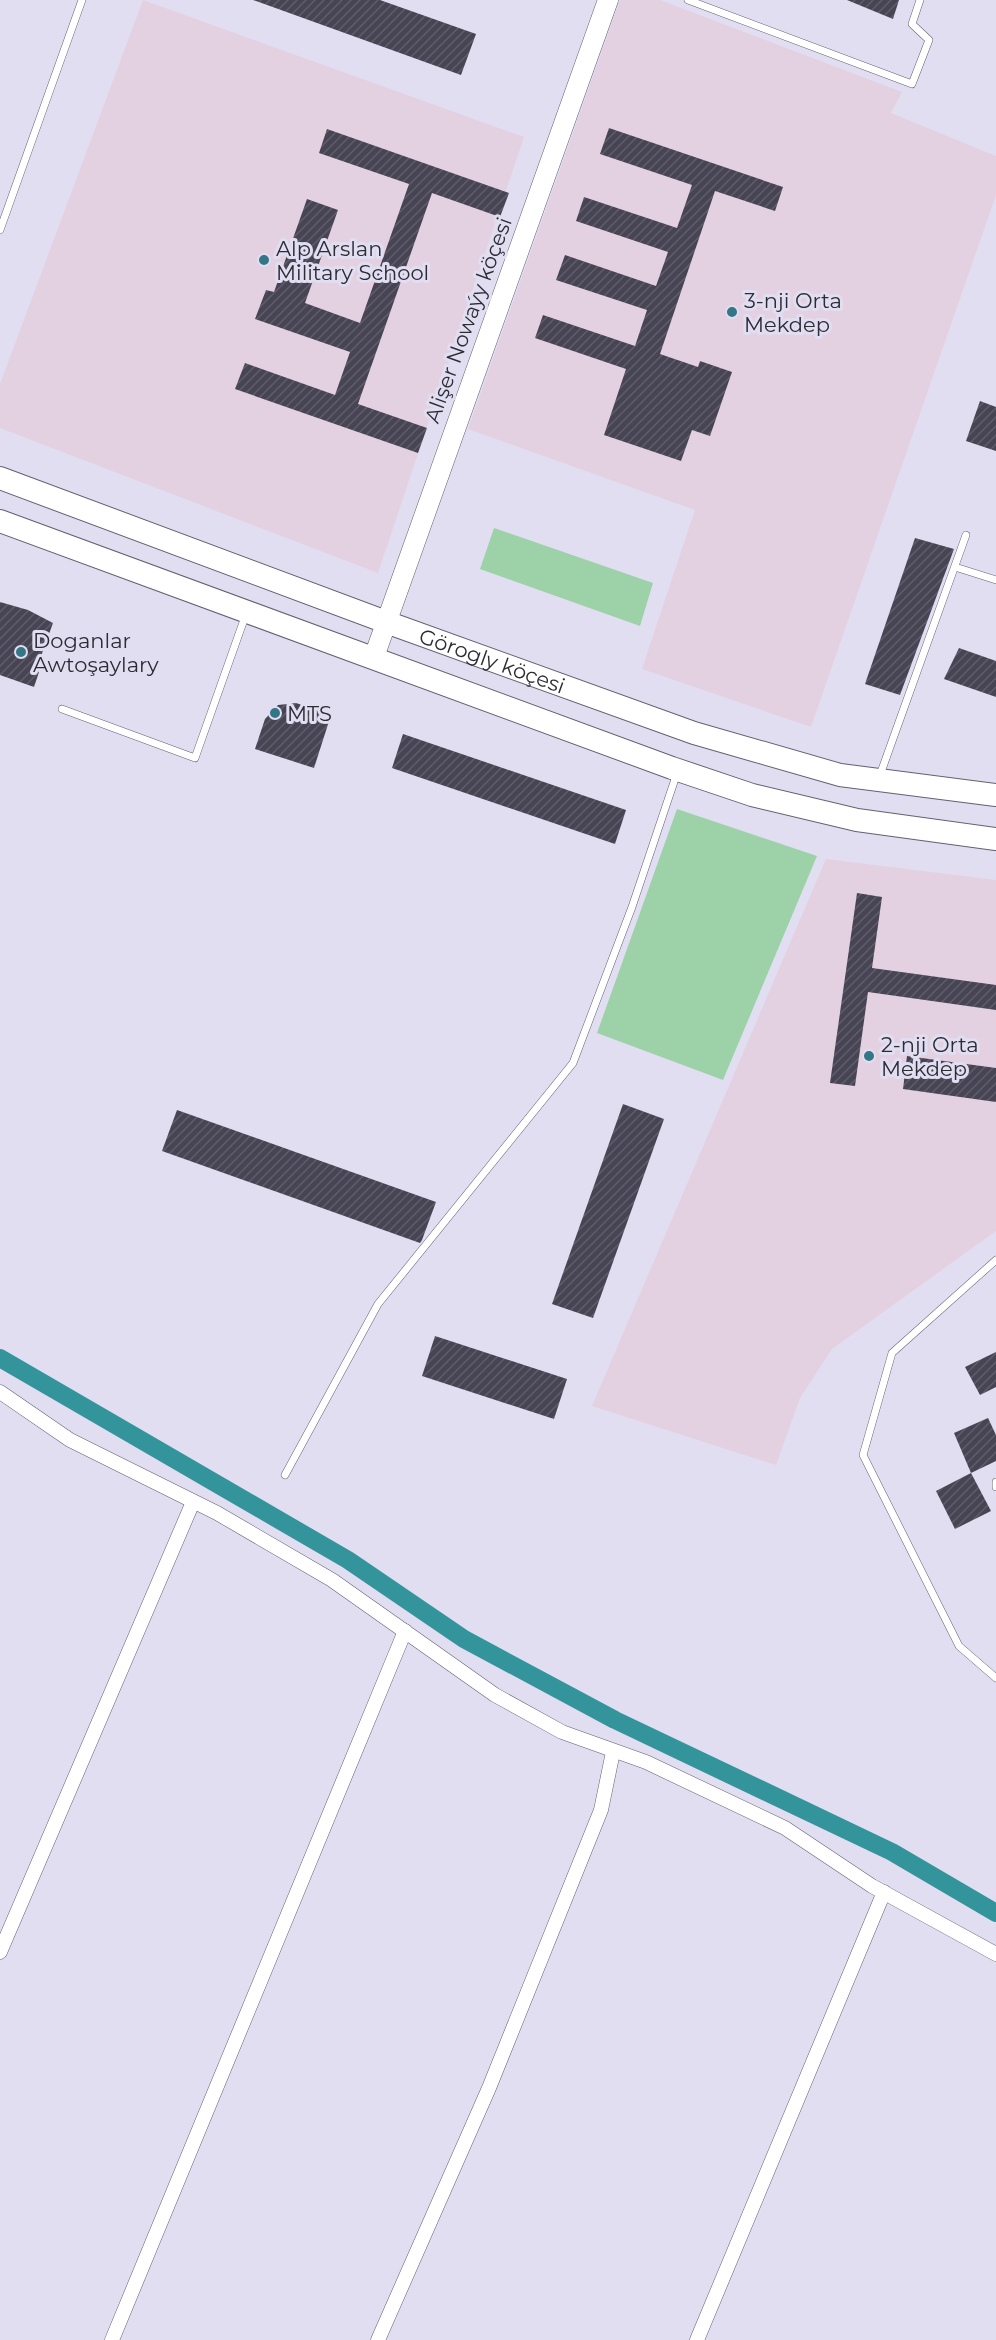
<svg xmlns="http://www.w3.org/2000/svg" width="996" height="2340" font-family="Montserrat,sans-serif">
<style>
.education{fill:#e3d1e1}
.pitch{fill:#9dd2a9}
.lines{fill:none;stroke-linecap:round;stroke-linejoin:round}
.canal{stroke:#33949b;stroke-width:18}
.building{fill:url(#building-hatch)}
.lane-casing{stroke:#646071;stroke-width:8}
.street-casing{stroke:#646071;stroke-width:15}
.secondary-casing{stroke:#646071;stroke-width:21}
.primary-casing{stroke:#646071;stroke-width:24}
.lane{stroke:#fff;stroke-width:7}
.street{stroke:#fff;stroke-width:14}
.secondary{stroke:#fff;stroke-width:20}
.primary{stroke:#fff;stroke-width:22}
.poi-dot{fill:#337686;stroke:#e1def2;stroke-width:2}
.labels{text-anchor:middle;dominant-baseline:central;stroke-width:6;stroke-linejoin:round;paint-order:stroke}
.poi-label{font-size:21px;fill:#2d2c33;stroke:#e1def2;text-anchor:start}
.street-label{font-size:21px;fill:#2d2c33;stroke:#e1def2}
</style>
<defs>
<pattern id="building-hatch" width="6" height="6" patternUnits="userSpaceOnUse" patternTransform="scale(1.5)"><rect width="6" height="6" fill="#474454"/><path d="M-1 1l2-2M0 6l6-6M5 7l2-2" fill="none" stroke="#5f5d6a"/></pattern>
</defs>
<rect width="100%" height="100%" fill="#e1def2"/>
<g class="education">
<polygon points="143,0 524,137 378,573 0,428 0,384"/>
<polygon points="620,0 660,0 902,92 891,113 996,156 996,195 811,727 642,669 695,510 468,429"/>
<polygon points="826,859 996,880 996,1231 832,1349 800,1398 776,1465 592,1406"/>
</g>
<g class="pitch">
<polygon points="494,528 653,583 640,626 480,569"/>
<polygon points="677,809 817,856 723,1080 597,1033"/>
</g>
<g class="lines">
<polyline class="canal" points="0,1358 348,1560 464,1639 615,1720 892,1852 996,1913"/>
</g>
<g class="building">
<polygon points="253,0 380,0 476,34 461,75"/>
<polygon points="847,0 899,0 893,19"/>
<polygon points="609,128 783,187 775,211 715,191 660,354 698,367 700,361 732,372 710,436 692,430 681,461 604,435 626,369 535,338 543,315 635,346 647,310 556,280 565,255 656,286 668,252 576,221 584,197 677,228 692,185 600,154"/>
<polygon points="327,129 509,193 500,217 432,193 358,404 427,428 418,453 235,389 245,363 335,395 350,352 255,319 266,290 274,292 307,199 338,210 305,303 360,323 409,184 319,153"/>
<polygon points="980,401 996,407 996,451 966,441"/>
<polygon points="915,538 954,549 900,695 865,684"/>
<polygon points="0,602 28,610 53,623 36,670 39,672 34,687 0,675"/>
<polygon points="959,648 996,661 996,697 944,679"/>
<polygon points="296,703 331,715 314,768 255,749 265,719 278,705"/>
<polygon points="403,734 626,810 615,844 392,768"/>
<polygon points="857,893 882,897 872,968 996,985 996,1010 868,992 855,1086 830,1083"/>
<polygon points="907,1056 996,1068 996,1102 903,1089"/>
<polygon points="623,1104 664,1119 593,1318 552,1304"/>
<polygon points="177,1110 436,1202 422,1240 420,1243 162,1151"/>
<polygon points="435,1336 567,1379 554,1419 422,1376"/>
<polygon points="996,1352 996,1387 980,1395 965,1367"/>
<polygon points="988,1418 996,1435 996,1461 971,1473 954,1433"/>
<polygon points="971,1473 991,1511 955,1529 936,1491"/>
</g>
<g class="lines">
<g class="lane-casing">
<g id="lane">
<polyline points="688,0 912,84 929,40 912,24 920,0"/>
<polyline points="0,230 82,0"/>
<polyline points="955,567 996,580"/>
<polyline points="62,709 195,758 246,614"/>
<polyline points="880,775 966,535"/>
<polyline points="996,1260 892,1353 863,1455 959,1646 996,1678"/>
<polyline points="285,1475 378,1304 573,1063 632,907 677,773"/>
<polyline points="996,1482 996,1487"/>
</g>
</g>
<g class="street-casing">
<g id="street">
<polyline points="0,1392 70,1440 217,1513 332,1580 495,1695 562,1732 646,1762 785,1828 872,1886 996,1954"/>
<polyline points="0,1952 193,1502"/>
<polyline points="112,2340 405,1631"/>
<polyline points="378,2340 489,2088 601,1810 613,1752"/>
<polyline points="697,2340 884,1892"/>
</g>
</g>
<g class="secondary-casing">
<polyline id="secondary" points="374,657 608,0"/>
</g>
<g class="primary-casing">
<g id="primary">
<path id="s1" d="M0,478L386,622L694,733L840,775L996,795"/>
<polyline points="0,521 672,768 752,795 857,820 996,839"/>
</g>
</g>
<use href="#lane" class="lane"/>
<use href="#street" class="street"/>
<use href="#secondary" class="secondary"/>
<use href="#primary" class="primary"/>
</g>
<g class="poi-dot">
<circle cx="264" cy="260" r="6"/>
<circle cx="732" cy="312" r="6"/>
<circle cx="21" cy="652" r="6"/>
<circle cx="275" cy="713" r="6"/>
<circle cx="869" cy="1056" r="6"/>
</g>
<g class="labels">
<g class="poi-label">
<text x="276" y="248">Alp Arslan<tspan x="276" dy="24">Military School</tspan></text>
<text x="744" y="300">3-nji Orta<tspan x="744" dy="24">Mekdep</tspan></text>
<text x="33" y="640">Doganlar<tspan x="33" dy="24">Awtoşaylary</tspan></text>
<text x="287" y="713">MTS</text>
<text x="881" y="1044">2-nji Orta<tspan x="881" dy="24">Mekdep</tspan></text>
</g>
<g class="street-label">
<text transform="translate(468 320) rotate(-70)">Alişer Nowaýy köçesi</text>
<text stroke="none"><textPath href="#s1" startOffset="525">Görogly köçesi</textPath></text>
</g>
</g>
</svg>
